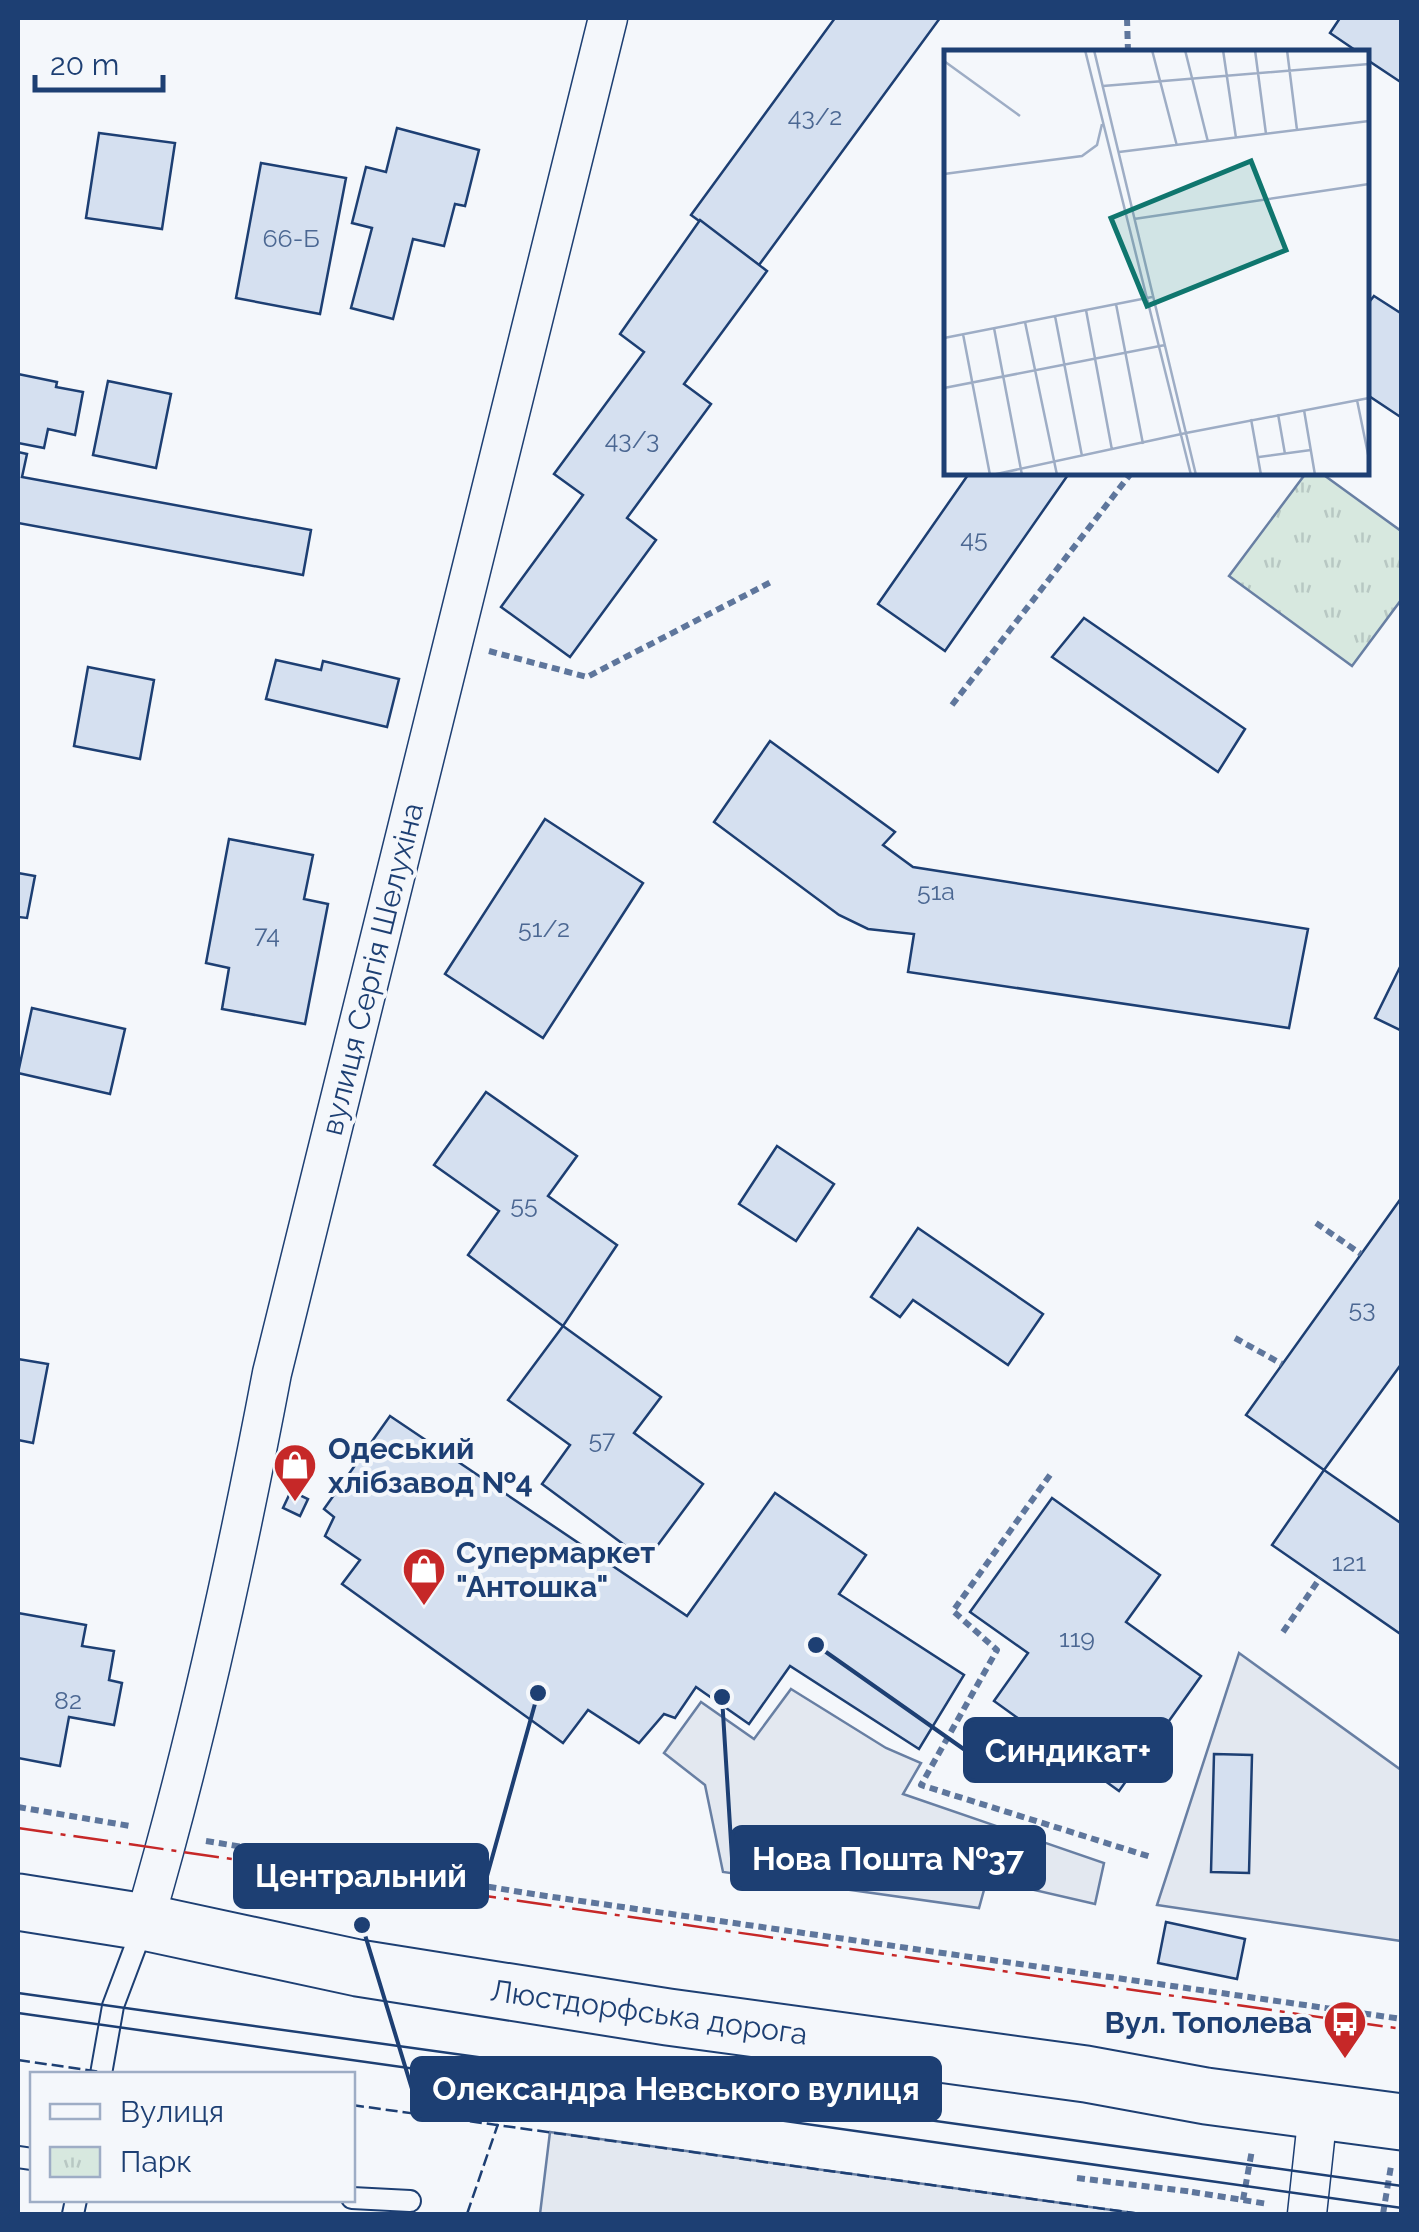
<svg xmlns="http://www.w3.org/2000/svg" width="1419" height="2232" font-family="Raleway,sans-serif">
<style>
.park{fill:url(#park-tufts);stroke:#687fa3;stroke-width:2.5}
.parking{fill:#e3e8f0;stroke:#687fa3;stroke-width:2.5}
.building{fill:#d5e0f0;stroke:#1d3f73;stroke-width:2.5}
.lines{fill:none;stroke-linecap:round;stroke-linejoin:round}
.service-casing{stroke:#1d3f73;stroke-width:24}
.minor-casing{stroke:#1d3f73;stroke-width:41}
.primary-casing{stroke:#1d3f73;stroke-width:59}
.path{stroke:#5e769c;stroke-width:6;stroke-dasharray:8 5;stroke-linecap:butt}
.service{stroke:#f4f7fb;stroke-width:20}
.minor{stroke:#f4f7fb;stroke-width:38}
.primary{stroke:#f4f7fb;stroke-width:55}
.tram{stroke:#1d3f73;stroke-width:2.5}
.fence{stroke:#1d3f73;stroke-width:2.5;stroke-dasharray:12 5;stroke-linecap:butt}
.power{stroke:#c62828;stroke-width:2.5;stroke-dasharray:35 8 5 8;stroke-linecap:butt}
.labels{text-anchor:middle;dominant-baseline:central;stroke-width:8;stroke-linejoin:round;paint-order:stroke}
.number-label{font-size:25px;fill:#4b6792}
.street-label{font-size:30px;fill:#1d3f73;stroke:#f4f7fb}
.poi-label{font-size:30px;font-weight:bold;fill:#1d3f73;stroke:#f4f7fb;text-anchor:start}
.inset-road{fill:none;stroke:#9eadc5;stroke-width:2.5}
.view{fill:#0f766e;fill-opacity:0.15;stroke:#0f766e;stroke-width:5}
.inset-edge{fill:none;stroke:#1d3f73;stroke-width:5}
.leader{fill:none;stroke:#1d3f73;stroke-width:4}
.callout-dot{fill:#1d3f73;stroke:#f4f7fb;stroke-width:4}
.callout{fill:#1d3f73;stroke:#1d3f73;stroke-width:4}
.callout-label{font-size:32px;text-anchor:middle;font-weight:bold;fill:#fff}
</style>
<defs>
<pattern id="park-tufts" width="24" height="20" patternUnits="userSpaceOnUse" patternTransform="scale(2.5)"><rect width="24" height="20" fill="#d7e8df"/><path d="M3 7l-1-3M5 7V3M7 7l1-3M15 17l-1-3M17 17v-4M19 17l1-3" fill="none" stroke="#b8c8c3"/></pattern>
</defs>
<rect width="100%" height="100%" fill="#f4f7fb"/>
<polygon class="park" points="1306,473 1321,473 1401,531 1401,600 1352,666 1229,576"/>
<g class="parking">
<polygon points="1239,1653 1401,1770 1401,1941 1157,1905"/>
<polygon points="791,1689 886,1748 921,1763 903,1794 1104,1863 1095,1904 987,1879 979,1908 723,1872 705,1785 664,1753 701,1702 754,1739"/>
<polygon points="550,2132 1141,2214 540,2214"/>
</g>
<g class="building">
<polygon points="835,18 940,18 759,265 691,215"/>
<polygon points="1340,18 1402,18 1402,83 1366,59 1366,52 1358,52 1330,33"/>
<polygon points="397,128 479,150 465,206 455,204 444,246 413,239 393,319 351,308 372,228 352,223 366,167 386,172"/>
<polygon points="99,133 175,143 162,229 86,218"/>
<polygon points="261,163 346,178 320,314 236,298"/>
<polygon points="700,220 767,271 684,384 711,404 627,518 656,540 570,657 501,607 583,495 554,474 644,352 620,334"/>
<polygon points="1374,296 1402,314 1402,418 1366,394 1366,306"/>
<polygon points="18,374 57,382 56,387 83,392 75,435 48,429 44,448 18,443"/>
<polygon points="108,381 171,394 156,468 93,455"/>
<polygon points="18,452 27,454 22,477 311,530 303,575 18,523"/>
<polygon points="970,472 1070,472 945,651 878,604"/>
<polygon points="1084,618 1245,729 1218,772 1052,657"/>
<polygon points="276,660 321,670 323,661 399,679 387,727 266,699"/>
<polygon points="88,667 154,680 140,759 74,746"/>
<polygon points="770,741 895,832 883,845 913,867 1308,929 1289,1028 908,972 914,934 868,929 839,915 714,822"/>
<polygon points="545,819 643,883 543,1038 445,974"/>
<polygon points="229,839 313,855 304,899 328,904 305,1024 222,1009 229,968 206,963"/>
<polygon points="18,873 35,876 27,918 18,917"/>
<polygon points="1402,963 1402,1031 1375,1018"/>
<polygon points="32,1008 125,1029 110,1094 18,1073"/>
<polygon points="486,1092 577,1156 548,1196 617,1245 563,1326 468,1255 499,1211 434,1165"/>
<polygon points="777,1146 834,1184 796,1241 739,1204"/>
<polygon points="1402,1197 1402,1363 1324,1470 1246,1415"/>
<polygon points="918,1228 1043,1314 1008,1365 913,1300 900,1317 871,1297"/>
<polygon points="563,1326 661,1397 634,1433 703,1484 646,1561 542,1484 570,1445 508,1400"/>
<polygon points="18,1359 48,1364 33,1443 18,1440"/>
<polygon points="390,1416 687,1616 775,1493 866,1555 839,1594 964,1675 919,1749 790,1666 749,1724 696,1687 675,1718 664,1714 639,1743 588,1710 563,1743 342,1584 360,1560 325,1536 334,1517 324,1509"/>
<polygon points="1324,1470 1402,1524 1402,1635 1272,1545"/>
<polygon points="291,1491 308,1499 300,1516 283,1508"/>
<polygon points="1052,1498 1160,1575 1126,1622 1201,1676 1119,1791 994,1701 1028,1653 970,1612"/>
<polygon points="18,1613 86,1625 82,1646 114,1651 109,1680 122,1683 114,1725 69,1717 60,1766 18,1758"/>
<polygon points="1214,1754 1252,1755 1249,1873 1211,1872"/>
<polygon points="1166,1922 1245,1939 1237,1979 1158,1963"/>
</g>
<g class="lines">
<g class="service-casing">
<g id="service">
<polyline points="101,2074 113,2006 144,1924"/>
<polyline points="18,2157 32,2159"/>
<polyline points="352,2198 410,2201"/>
<polyline points="73,2214 76,2200"/>
</g>
</g>
<g class="minor-casing">
<g id="minor">
<path d="M144,1922C197,1741 237,1557 272,1373L608,18"/>
<polyline points="1307,2214 1318,2112"/>
</g>
</g>
<g class="primary-casing">
<polyline id="primary" points="18,1902 144,1922 358,1968 668,2017 1086,2074 1206,2096 1402,2122"/>
</g>
<g class="path">
<polyline points="1127,18 1128,52"/>
<polyline points="489,651 587,677 771,582"/>
<polyline points="952,705 1132,472"/>
<polyline points="1316,1223 1361,1254"/>
<polyline points="1235,1338 1282,1364"/>
<polyline points="1050,1475 953,1611 997,1650 921,1785 1151,1857"/>
<polyline points="1283,1632 1320,1578"/>
<polyline points="18,1807 130,1826"/>
<polyline points="206,1841 539,1895 1402,2019"/>
<polyline points="1077,2178 1194,2192"/>
<polyline points="1192,2192 1268,2204"/>
<polyline points="1243,2200 1252,2150"/>
<polyline points="1383,2214 1391,2166"/>
</g>
<use href="#service" class="service"/>
<use href="#minor" class="minor"/>
<use href="#primary" class="primary"/>
<g class="tram">
<polyline points="18,1993 1402,2186"/>
<polyline points="18,2013 1402,2208"/>
</g>
<g class="fence">
<polyline points="18,2060 115,2074"/>
<polyline points="352,2105 1141,2214"/>
<polyline points="467,2214 498,2124"/>
</g>
<polyline class="power" points="18,1828 1402,2029"/>
</g>
<defs>
<g id="shop-pin" transform="scale(2.25)"><path d="M0 17L-7.5 6A9.5 9.5 0 1 1 7.5 6Z" fill="#c62828" stroke="#f4f7fb"/><path d="M-5-2.5h2.3a2.7 3.5 0 0 1 5.4 0H5L5.5 6h-11ZM-1.5-2.5h3a1.5 2.3 0 0 0-3 0Z" fill="#fff"/></g>
<g id="bus-pin" transform="scale(2.25)"><path d="M0 17L-7.5 6A9.5 9.5 0 1 1 7.5 6Z" fill="#c62828" stroke="#f4f7fb"/><path d="M-5-6H5V4H4V6H2V4H-2V6H-4V4H-5ZM-3.5-4V0h7V-4ZM-3.5 1.2v1.5H-2V1.2ZM2 1.2v1.5H3.5V1.2Z" fill="#fff"/></g>
</defs>
<g fill-rule="evenodd">
<use href="#shop-pin" x="295" y="1465"/>
<use href="#shop-pin" x="424" y="1569"/>
<use href="#bus-pin" x="1345" y="2022"/>
</g>
<g class="labels">
<g class="number-label">
<text x="815" y="116">43/2</text>
<text x="291" y="238">66-Б</text>
<text x="632" y="439">43/3</text>
<text x="974" y="538">45</text>
<text x="936" y="891">51а</text>
<text x="544" y="928">51/2</text>
<text x="267" y="934">74</text>
<text x="524" y="1204">55</text>
<text x="1362" y="1308">53</text>
<text x="602" y="1439">57</text>
<text x="1349" y="1562">121</text>
<text x="1077" y="1638">119</text>
<text x="68" y="1700">82</text>
</g>
<g class="street-label">
<text transform="translate(372 969) rotate(-76)">вулиця Сергія Шелухіна</text>
<text transform="translate(649 2012) rotate(8)">Люстдорфська дорога</text>
</g>
<g class="poi-label">
<text x="328" y="1448">Одеський<tspan x="328" dy="34">хлібзавод №4</tspan></text>
<text x="456" y="1552">Супермаркет<tspan x="456" dy="34">"Антошка"</tspan></text>
<text x="1312" y="2022" text-anchor="end">Вул. Тополева</text>
</g>
</g>
<g transform="translate(944 50)">
<rect width="425" height="425" fill="#f4f7fb"/>
<path class="inset-road" d="M141,0L247,425M150,0L252,425M208,0L233,96M241,0L264,92M279,0L292,88M311,0L322,84M343,0L353,80M0,11L76,66M159,36L425,14M175,102L425,71M0,124L138,106L153,95L158,74M190,169L425,134M172,254L199,394M142,260L168,400M111,266L138,406M81,272L113,425M50,278L78,425M19,284L46,425M0,288L208,247M0,338L221,295M413,350L425,409M360,360L371,425M334,364L341,404M307,369L317,425M242,383L425,348M315,407L367,400M48,425L242,383"/>
<path class="view" d="M307,111L342,200L203,256L167,168Z"/>
<rect width="425" height="425" class="inset-edge"/>
</g>
<path class="leader" d="M816 1645L965 1750M722 1697L732 1858M538 1693L487 1876M362 1925L412 2089"/>
<g class="callout-dot">
<circle cx="816" cy="1645" r="10"/>
<circle cx="722" cy="1697" r="10"/>
<circle cx="538" cy="1693" r="10"/>
<circle cx="362" cy="1925" r="10"/>
</g>
<g class="callout">
<rect x="965" y="1719" width="206" height="62" rx="10"/>
<rect x="732" y="1827" width="312" height="62" rx="10"/>
<rect x="235" y="1845" width="252" height="62" rx="10"/>
<rect x="412" y="2058" width="528" height="62" rx="10"/>
</g>
<g class="callout-label">
<text x="1068" y="1762">Синдикат+</text>
<text x="888" y="1870">Нова Пошта №37</text>
<text x="361" y="1887">Центральний</text>
<text x="676" y="2100">Олександра Невського вулиця</text>
</g>
<rect width="1419" height="2232" fill="none" stroke="#1d3f73" stroke-width="40"/>
<rect x="30" y="2072" width="325" height="130" fill="#f4f7fb" stroke="#9eadc5" stroke-width="2.5"/>
<rect x="50" y="2104" width="50" height="15" fill="#f4f7fb" stroke="#9eadc5" stroke-width="2.5"/>
<text x="120" y="2122" font-size="30" fill="#1d3f73">Вулиця</text>
<rect x="50" y="2147" width="50" height="30" fill="url(#park-tufts)" stroke="#9eadc5" stroke-width="2.5"/>
<text x="120" y="2172" font-size="30" fill="#1d3f73">Парк</text>
<path d="M35 75v15h128v-15" fill="none" stroke="#1d3f73" stroke-width="5"/>
<text x="50" y="75" font-size="30" fill="#1d3f73" stroke="#f4f7fb" stroke-width="8" paint-order="stroke">20 m</text>
</svg>
